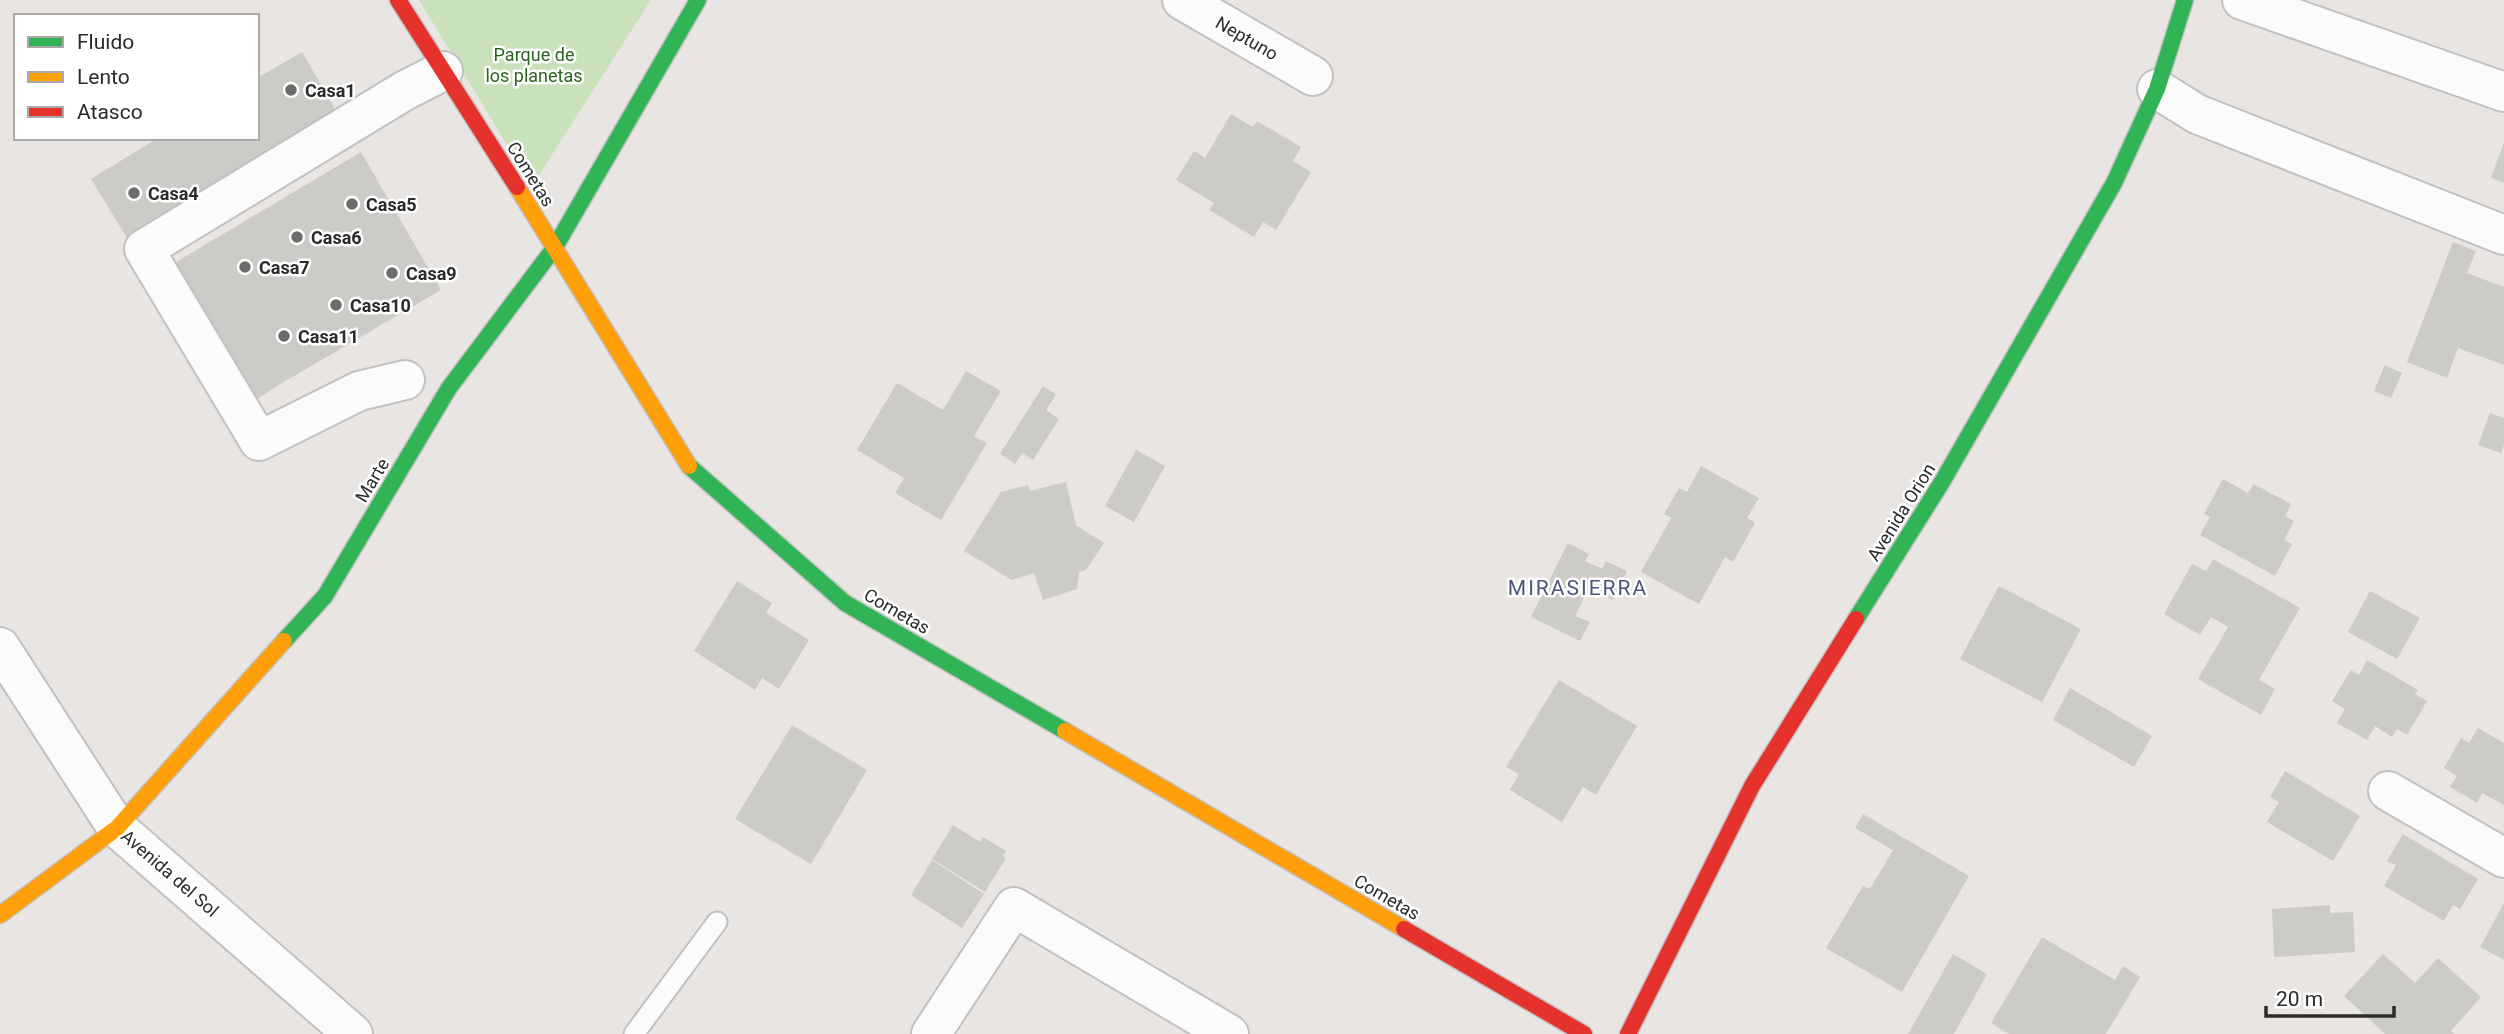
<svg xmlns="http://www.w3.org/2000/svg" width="2504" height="1034" font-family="Roboto,sans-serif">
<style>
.green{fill:#cae2bc}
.building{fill:#cdcbc8}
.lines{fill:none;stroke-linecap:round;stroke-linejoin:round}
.lane-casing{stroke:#c2c1c2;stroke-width:23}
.street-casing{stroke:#c2c1c2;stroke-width:42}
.fast-casing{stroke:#c2c1c2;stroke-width:19}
.slow-casing{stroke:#c2c1c2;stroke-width:19}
.jam-casing{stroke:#c2c1c2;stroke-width:19}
.lane{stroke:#fcfbfb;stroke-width:19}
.street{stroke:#fcfbfb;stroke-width:38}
.fast{stroke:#30b455;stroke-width:16}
.slow{stroke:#ff9f0a;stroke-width:16}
.jam{stroke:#e5322d;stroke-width:16}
.poi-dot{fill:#6d6c6b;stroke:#fff;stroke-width:2.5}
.labels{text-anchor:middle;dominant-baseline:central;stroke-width:5;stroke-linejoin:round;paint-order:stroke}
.street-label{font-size:18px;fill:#2b2b2b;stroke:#fff}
.park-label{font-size:18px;fill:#2b651d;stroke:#fff}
.poi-label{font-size:18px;font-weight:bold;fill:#2b2b2b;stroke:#fff;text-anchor:start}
.quarter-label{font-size:21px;letter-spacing:2px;fill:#4d547a;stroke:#fff}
</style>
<rect width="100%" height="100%" fill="#e8e5e2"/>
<polygon class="green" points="419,0 651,0 532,186"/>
<g class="building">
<polygon points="302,52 337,112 127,238 91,179 158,138 257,138 257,78"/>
<polygon points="1231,114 1253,127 1257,121 1301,147 1293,161 1311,172 1276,230 1263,222 1254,237 1209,210 1214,203 1176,180 1194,151 1205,158"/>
<polygon points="2504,142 2504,183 2491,178"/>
<polygon points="361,152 441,290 277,386 247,406 166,268"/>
<polygon points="2453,242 2476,251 2467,273 2504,287 2504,365 2458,348 2447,378 2407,362"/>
<polygon points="2385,365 2402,373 2391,398 2374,391"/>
<polygon points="966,371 1001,391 974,436 987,443 941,520 895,493 904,478 857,450 897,383 943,410"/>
<polygon points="1043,386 1056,394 1046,410 1059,419 1033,460 1022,453 1015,464 1000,454"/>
<polygon points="2490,413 2504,418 2504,445 2501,453 2478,445"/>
<polygon points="1136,450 1165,466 1134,522 1105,506"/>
<polygon points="1701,466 1759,498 1747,518 1755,523 1733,562 1725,557 1699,604 1641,572 1671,518 1664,514 1679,488 1687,492"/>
<polygon points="2223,479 2248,493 2254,484 2291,504 2285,516 2294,521 2284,540 2292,544 2275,576 2200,535 2210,517 2204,514"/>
<polygon points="1066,482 1076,525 1104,543 1086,570 1079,572 1077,589 1043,600 1034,573 1012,580 964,551 1001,492 1028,485 1030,491"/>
<polygon points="1568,543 1589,554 1585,561 1602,569 1606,561 1627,571 1613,600 1589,588 1575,616 1590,622 1580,641 1531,617"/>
<polygon points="2213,559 2300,608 2259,680 2275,689 2261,715 2198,679 2228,627 2211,617 2200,635 2164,614 2192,564 2206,571"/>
<polygon points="737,581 772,603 766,613 809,640 779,689 762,678 755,690 694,651"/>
<polygon points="1999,586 2081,629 2042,702 1960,659"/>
<polygon points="2370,591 2420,618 2397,659 2348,632"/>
<polygon points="2367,660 2418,690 2415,694 2427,701 2407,735 2397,729 2392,737 2375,726 2367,740 2337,723 2345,709 2332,701 2351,670 2359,675"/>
<polygon points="1559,680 1637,726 1596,795 1583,787 1562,822 1510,790 1519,774 1506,767"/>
<polygon points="2070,688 2152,736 2134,767 2053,720"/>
<polygon points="792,725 867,770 811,864 735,819"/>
<polygon points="2478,728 2504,743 2504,805 2482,793 2477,803 2450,787 2457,776 2444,768 2461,738 2469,743"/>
<polygon points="2285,771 2360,816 2333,861 2267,822 2279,802 2270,797"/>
<polygon points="1863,814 1969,876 1902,992 1826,948 1863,886 1870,889 1893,850 1855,828"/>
<polygon points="953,825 980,842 983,837 1006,851 1003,856 1006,858 985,892 932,859"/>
<polygon points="2403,834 2478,879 2460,909 2453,905 2444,921 2384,886 2396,865 2387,861"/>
<polygon points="932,860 984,894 962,928 911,895"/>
<polygon points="2504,903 2504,960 2480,947"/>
<polygon points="2330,905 2330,913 2353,912 2355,952 2274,957 2272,909"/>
<polygon points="2042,937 2115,980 2123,966 2140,977 2106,1034 2009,1034 1991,1023"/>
<polygon points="1953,954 1987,974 1954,1034 1908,1034"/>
<polygon points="2383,954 2415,983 2438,958 2481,997 2451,1031 2454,1034 2385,1034 2344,996"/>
</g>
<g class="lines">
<g class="lane-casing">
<polyline id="lane" points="634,1034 717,922"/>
</g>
<g class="street-casing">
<g id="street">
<polyline points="1182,0 1313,76"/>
<polyline points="2242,0 2504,92"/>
<polyline points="2157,89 2197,114 2504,235"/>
<polyline points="405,380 359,391 259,441 144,249 404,91 443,71"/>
<polyline points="0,647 117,828 353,1034"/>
<polyline points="2388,791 2504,858"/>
<polyline points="931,1034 1014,907 1229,1034"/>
</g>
</g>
<g class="fast-casing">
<g id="fast">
<polyline points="689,466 845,603 1065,731"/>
<polyline points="1856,619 1942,482 2114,183 2157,89 2185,0"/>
<polyline points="284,641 325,596 449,388 555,247 698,0"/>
</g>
</g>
<g class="slow-casing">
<g id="slow">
<polyline points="517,187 689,466"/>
<polyline points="1065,731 1404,929"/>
<polyline points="0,915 117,828 284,641"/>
</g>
</g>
<g class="jam-casing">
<g id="jam">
<polyline points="398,0 517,187"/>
<polyline points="1404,929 1584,1034"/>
<polyline points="1628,1034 1752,786 1856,619"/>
</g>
</g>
<use href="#lane" class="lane"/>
<use href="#street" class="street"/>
<use href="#fast" class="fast"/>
<use href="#slow" class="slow"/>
<use href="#jam" class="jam"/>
</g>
<g class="poi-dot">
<circle cx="291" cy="90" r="7"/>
<circle cx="134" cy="193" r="7"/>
<circle cx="352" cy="204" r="7"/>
<circle cx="297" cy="237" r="7"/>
<circle cx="245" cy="267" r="7"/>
<circle cx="392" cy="273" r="7"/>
<circle cx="336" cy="305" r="7"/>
<circle cx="284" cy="336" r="7"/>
</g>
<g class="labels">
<g class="street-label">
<text transform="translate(1247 38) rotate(30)">Neptuno</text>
<text transform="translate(531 174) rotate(58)">Cometas</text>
<text transform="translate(372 480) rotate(-59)">Marte</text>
<text transform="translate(1901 512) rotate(-58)">Avenida Orion</text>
<text transform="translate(897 611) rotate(30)">Cometas</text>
<text transform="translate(170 873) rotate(41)">Avenida del Sol</text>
<text transform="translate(1387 897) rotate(30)">Cometas</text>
</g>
<g class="park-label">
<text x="534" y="54">Parque de<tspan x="534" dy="21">los planetas</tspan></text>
</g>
<g class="poi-label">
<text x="305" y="90">Casa1</text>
<text x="148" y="193">Casa4</text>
<text x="366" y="204">Casa5</text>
<text x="311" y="237">Casa6</text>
<text x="259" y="267">Casa7</text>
<text x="406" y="273">Casa9</text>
<text x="350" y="305">Casa10</text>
<text x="298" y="336">Casa11</text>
</g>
<g class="quarter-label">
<text x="1578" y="588">MIRASIERRA</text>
</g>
</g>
<rect x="14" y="14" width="245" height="126" fill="#ffffff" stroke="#aaaaaa" stroke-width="2"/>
<rect x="28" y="37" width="35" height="10" fill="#30b455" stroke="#aaaaaa" stroke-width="2"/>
<text x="77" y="49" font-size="21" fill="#2b2b2b">Fluido</text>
<rect x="28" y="72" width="35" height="10" fill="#ff9f0a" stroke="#aaaaaa" stroke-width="2"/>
<text x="77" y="84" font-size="21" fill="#2b2b2b">Lento</text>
<rect x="28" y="107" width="35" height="10" fill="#e5322d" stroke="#aaaaaa" stroke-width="2"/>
<text x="77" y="119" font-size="21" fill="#2b2b2b">Atasco</text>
<path d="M2266 1006v10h128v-10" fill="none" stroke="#2b2b2b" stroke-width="3.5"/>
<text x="2276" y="1006" font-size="21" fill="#2b2b2b" stroke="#ffffff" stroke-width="5" paint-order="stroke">20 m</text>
</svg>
